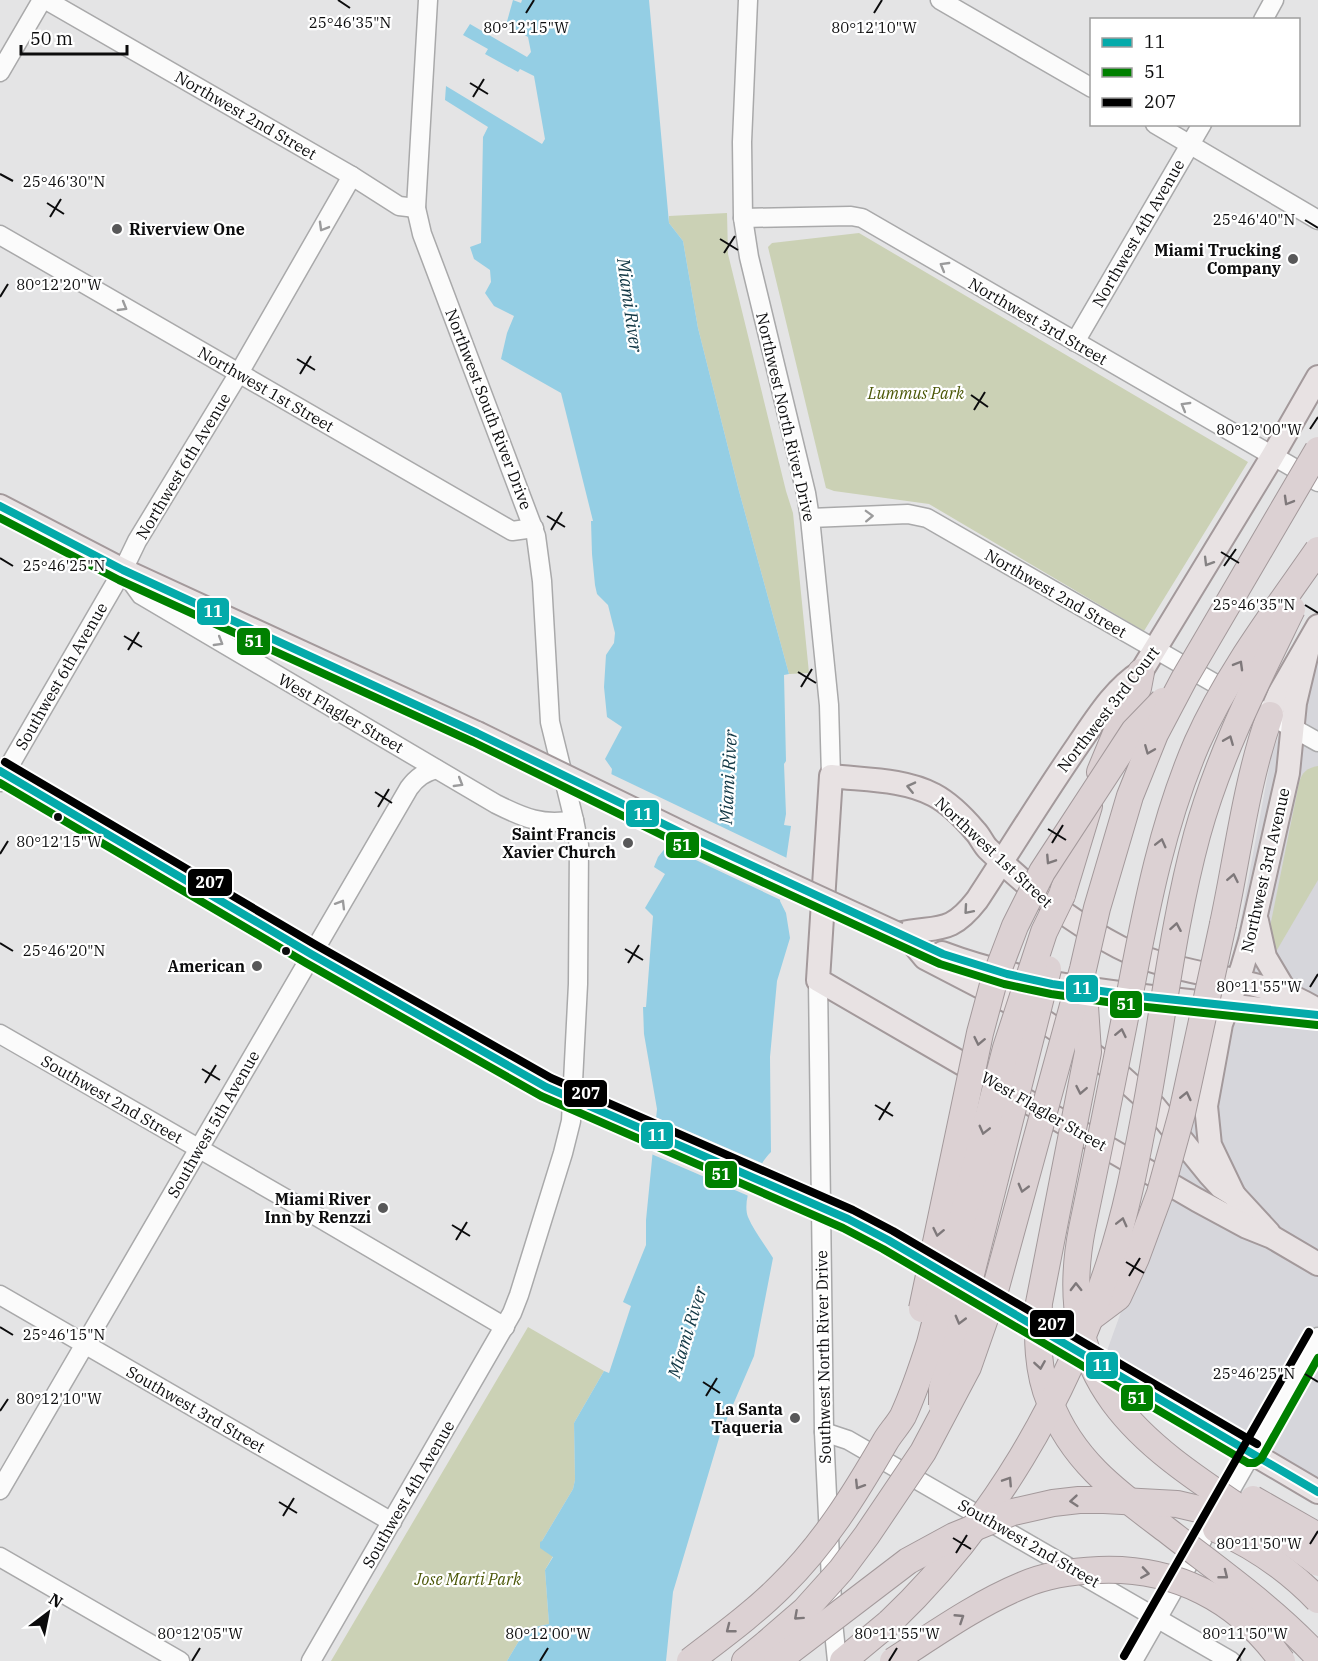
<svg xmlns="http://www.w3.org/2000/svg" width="1318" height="1661" font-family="'IBM Plex Serif',serif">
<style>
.built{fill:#d6d6db}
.green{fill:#cbd1b5}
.water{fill:#94cee4}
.pier{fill:#e4e4e5}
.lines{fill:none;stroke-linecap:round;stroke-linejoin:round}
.minor-casing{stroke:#a9a9aa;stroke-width:21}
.major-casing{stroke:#a3999b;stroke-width:26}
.highway-casing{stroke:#a3999b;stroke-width:28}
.minor{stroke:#fbfbfb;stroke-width:18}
.major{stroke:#e8e2e3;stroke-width:22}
.highway{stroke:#dcd1d3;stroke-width:26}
.major-bridge-casing{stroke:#a3999b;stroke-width:26;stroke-linecap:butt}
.highway-bridge-casing{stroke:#a3999b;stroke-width:28;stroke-linecap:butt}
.major-bridge{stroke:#e8e2e3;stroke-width:22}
.highway-bridge{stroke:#dcd1d3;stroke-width:26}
.bus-1-casing{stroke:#fff;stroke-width:12}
.bus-2-casing{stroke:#fff;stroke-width:12}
.bus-3-casing{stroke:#fff;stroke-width:12}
.bus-1{stroke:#04aaaa;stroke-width:8}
.bus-2{stroke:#008000;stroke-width:8}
.bus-3{stroke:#000;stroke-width:8}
.oneway{stroke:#9b9b9c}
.oneway2{stroke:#7e787a}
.oneway3{stroke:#858283}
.ticks{fill:none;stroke:#0c0c0d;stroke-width:2}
.poi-dot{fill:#585859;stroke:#fff;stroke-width:2}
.bus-dot{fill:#0c0c0d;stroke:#fff;stroke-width:2}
.labels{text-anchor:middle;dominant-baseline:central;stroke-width:4.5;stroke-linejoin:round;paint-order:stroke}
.street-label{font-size:16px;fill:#0c0c0d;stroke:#fff}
.poi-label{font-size:16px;font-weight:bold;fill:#0c0c0d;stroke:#fff;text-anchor:end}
.park-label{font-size:16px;font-style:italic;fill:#4b5707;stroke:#fff}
.water-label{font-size:18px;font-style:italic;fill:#103643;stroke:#fff}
.ticks-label{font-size:15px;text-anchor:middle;fill:#0c0c0d;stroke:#fff;stroke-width:4.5;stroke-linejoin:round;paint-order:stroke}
.line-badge{stroke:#fff;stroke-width:2}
.badge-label{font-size:16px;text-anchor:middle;font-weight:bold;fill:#fff}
</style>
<rect width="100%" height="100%" fill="#e4e4e5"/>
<polygon class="built" points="1318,642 1318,1485 1104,1359 1194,1110 1239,929 1272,752"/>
<g class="green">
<polygon points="727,213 728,254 786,491 793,513 809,673 789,674 739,491 698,328 683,241 669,223 669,216"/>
<polygon points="859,233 1248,462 1144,631 929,504 834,491 826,488 768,247 772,243"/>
<path d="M1318,766V880L1277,950L1273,947L1270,938L1271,922L1299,783C1302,772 1307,768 1318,766Z"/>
<polygon points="528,1327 604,1371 574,1423 575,1480 573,1489 542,1541 553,1556 545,1570 549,1624 526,1629 507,1661 331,1661"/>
</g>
<path class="water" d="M513,0L521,3L522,0H649L669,223L683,241L698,328L739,491L789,674L784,675L786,761L784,764L786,814L784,825L791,826L780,901L786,913L790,938L777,981L770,1057L771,1152C758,1165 741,1198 748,1217C754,1231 765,1245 773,1258L754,1356L720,1435L673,1592L666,1661H507L526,1629L549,1624L545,1570L553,1557L540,1548V1542L542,1541L573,1489L575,1480L574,1423L604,1371L609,1373L631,1306L623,1302L646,1245V1220L657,1109L644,1034L643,1007H646L653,916L645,908L665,874L654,867L658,857L667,846L654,815L611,777L612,769L605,759L622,727L607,717L604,687L606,655L614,643L615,633L608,605L597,594L595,585L592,554L591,521H593L561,393L501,359L507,333L514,316L494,306L485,293L491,282L490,270L474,259L470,247L481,243L483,137L488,127L445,100L446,86L542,144L545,139L534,76L520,69L518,72L485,54L488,49L463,35L470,24L527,57L531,52L528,37L506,25Z"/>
<g class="pier">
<polygon points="609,773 789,859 783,901 785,902 664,845 660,828 634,797 609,779"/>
<polygon points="653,1116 764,1164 751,1197 649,1153"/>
</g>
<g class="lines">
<g class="minor-casing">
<g id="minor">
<polyline points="46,0 352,176 399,206 416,208"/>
<polyline points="748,0 742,142 743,218 749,257 806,493 810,518 829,705 831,776"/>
<polyline points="940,0 1092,88"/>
<polyline points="1263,20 1274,0"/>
<polyline points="0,72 42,0"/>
<polyline points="1155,124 1318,220"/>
<polyline points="743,218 851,216 862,218 1318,482"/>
<polyline points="0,235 512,531 534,528"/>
<polyline points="1075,342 1202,124"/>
<polyline points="810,518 908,514 927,518 1235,695"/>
<path d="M123,570L141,595L496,804C524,818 543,826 574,820"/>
<polyline points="1259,709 1318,742"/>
<polyline points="0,782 123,570 137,541 239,373 352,176"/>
<polyline points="818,980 824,1432 833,1622 837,1661"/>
<polyline points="0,1034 316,1216 505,1327"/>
<polyline points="0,1295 392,1522"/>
<polyline points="824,1432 848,1440 1231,1661"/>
<path d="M0,1490L409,788C417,777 424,773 436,769"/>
<polyline points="0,1557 180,1661"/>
<polyline points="311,1661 512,1313 519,1295 563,1153 571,1121 578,984 579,845 574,820 550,722 542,581 536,536 422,234 416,208 428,0"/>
<polyline points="1133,1661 1318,1337"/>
</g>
</g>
<g class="major-casing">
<g id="major">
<polyline points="0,506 123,570 477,733"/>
<polyline points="1270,715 1279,694 1318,626"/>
<polyline points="0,771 311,954 546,1087"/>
<polyline points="684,834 772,876"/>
<polyline points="1257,921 1265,957 1287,994"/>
<path d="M898,934C938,925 949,936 977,900C1011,848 1043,796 1078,745C1096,719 1114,689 1141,672L1272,457L1318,377"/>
<polyline points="910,940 925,958 1033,1014 1081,1046 1116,1072 1154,1106 1210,1175 1221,1187 1234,1195 1269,1233"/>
<path d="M942,953C1019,982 1098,991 1180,1000C1225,1005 1271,1010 1317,1015"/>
<path d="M1318,1010C1307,1004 1297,998 1285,994C1231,974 1171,974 1119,947C1069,921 1028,888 988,849C983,844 980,836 975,831C964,818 949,803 934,795C904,779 865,780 831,776L818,980L1197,1200L1247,1227L1272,1237L1318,1264"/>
<polyline points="624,1122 779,1189"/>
<polyline points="1234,1195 1210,1145 1206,1106 1221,1024 1242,968 1250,941 1288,773 1295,703 1309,644"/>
<polyline points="848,1219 947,1274"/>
<polyline points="978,1292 1318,1492"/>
</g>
</g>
<g class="highway-casing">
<g id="highway">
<polyline points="1100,772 1117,731 1138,688 1141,672"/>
<polyline points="1062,895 1089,806"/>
<path d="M1223,924C1238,854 1246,782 1270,715"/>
<polyline points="745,1661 767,1643"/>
<polyline points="843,1661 890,1622"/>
</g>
</g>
<use href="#minor" class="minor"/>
<use href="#major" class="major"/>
<use href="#highway" class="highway"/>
<g class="major-bridge-casing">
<g id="major-bridge">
<polyline points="477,733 684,834"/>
<polyline points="772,876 898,934"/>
<polyline points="546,1087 624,1122"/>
<polyline points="779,1189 848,1219"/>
</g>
</g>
<g class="highway-bridge-casing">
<g id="highway-bridge">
<path d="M1318,550C1275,612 1228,673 1197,743C1163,822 1147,904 1131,988C1115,1068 1099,1149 1082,1229C1045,1420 1194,1467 1318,1563"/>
<path d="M1084,991L1088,1052L1039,1303C1037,1337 1037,1371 1050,1402C1073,1462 1119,1494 1168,1531C1219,1571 1274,1609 1318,1657"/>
<polyline points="922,1309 980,1033 994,981 1015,926 1042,872 1134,731 1163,701"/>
<polyline points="1090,1318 1118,1297 1136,1258 1160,1193 1182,1113 1223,924"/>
<polyline points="942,1405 942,1389 1048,969"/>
<polyline points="1253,1499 1318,1536"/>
<path d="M1216,1529C1255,1546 1288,1569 1318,1600"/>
<path d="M890,1622C993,1524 1065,1400 1109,1265C1126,1214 1136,1161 1146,1108C1163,1017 1173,924 1197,835C1219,755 1256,683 1292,609"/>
<polyline points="767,1643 805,1610 841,1570 867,1535 923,1452 968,1367 996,1287 1083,969 1097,908 1130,796 1155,734 1184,679 1318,450"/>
<path d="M690,1661C721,1637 753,1614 781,1586C824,1544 855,1494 885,1442C890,1433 898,1425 903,1416C914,1392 922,1368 930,1343L1006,1048L1044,932L1062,895"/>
<polyline points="777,1661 908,1561 954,1536 1013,1512 1053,1503 1079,1500 1104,1500 1177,1504 1207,1511 1249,1526"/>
<path d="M893,1661C935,1634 977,1604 1023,1585C1046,1575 1074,1571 1099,1570C1175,1567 1238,1599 1282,1661"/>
</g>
</g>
<use href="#major-bridge" class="major-bridge"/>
<use href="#highway-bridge" class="highway-bridge"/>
<g class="bus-1-casing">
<g id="bus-1">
<polyline points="0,506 123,570 477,733 684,834 943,954 1007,974 1052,984 1129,995 1318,1015"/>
<polyline points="0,771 311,954 546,1087 848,1219 888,1240 1318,1492"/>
</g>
</g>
<g class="bus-2-casing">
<g id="bus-2">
<polyline points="0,518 119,580 473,742 680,844 940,964 1004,984 1051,994 1128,1005 1317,1025"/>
<polyline points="0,783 306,963 541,1096 843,1228 883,1249 1248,1463 1255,1463 1261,1459 1318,1358"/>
</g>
</g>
<g class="bus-3-casing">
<g id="bus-3">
<polyline points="5,762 316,945 551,1078 853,1210 893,1231 1257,1444"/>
<polyline points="1124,1656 1309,1332"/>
</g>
</g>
<use href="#bus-1" class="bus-1"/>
<use href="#bus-2" class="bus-2"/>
<use href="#bus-3" class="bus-3"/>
</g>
<defs><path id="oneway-chevron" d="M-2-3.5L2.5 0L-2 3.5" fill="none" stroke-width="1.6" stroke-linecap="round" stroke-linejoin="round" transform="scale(1.5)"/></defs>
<g class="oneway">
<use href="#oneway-chevron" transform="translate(323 227) rotate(120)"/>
<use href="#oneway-chevron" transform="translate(944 266) rotate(-150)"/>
<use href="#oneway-chevron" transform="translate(123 307) rotate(30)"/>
<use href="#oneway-chevron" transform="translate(1185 406) rotate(-150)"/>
<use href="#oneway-chevron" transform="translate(869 516) rotate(-2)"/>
<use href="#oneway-chevron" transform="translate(219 642) rotate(31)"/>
<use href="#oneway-chevron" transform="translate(459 783) rotate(31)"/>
<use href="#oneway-chevron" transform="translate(341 904) rotate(-59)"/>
</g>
<g class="oneway2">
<use href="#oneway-chevron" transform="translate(1288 501) rotate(120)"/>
<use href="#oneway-chevron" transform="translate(1239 665) rotate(-60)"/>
<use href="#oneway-chevron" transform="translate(1229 740) rotate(-68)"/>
<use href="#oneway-chevron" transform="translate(1149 750) rotate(112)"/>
<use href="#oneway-chevron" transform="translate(1161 843) rotate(-76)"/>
<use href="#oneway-chevron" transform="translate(1050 860) rotate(123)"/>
<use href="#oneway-chevron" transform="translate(1233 878) rotate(-79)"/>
<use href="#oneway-chevron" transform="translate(1176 927) rotate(-80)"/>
<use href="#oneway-chevron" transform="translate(1121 1033) rotate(-78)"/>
<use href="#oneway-chevron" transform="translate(979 1041) rotate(102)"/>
<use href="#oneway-chevron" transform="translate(1081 1090) rotate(101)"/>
<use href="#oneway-chevron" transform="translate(1186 1096) rotate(-77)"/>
<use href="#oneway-chevron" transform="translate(984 1130) rotate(104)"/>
<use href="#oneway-chevron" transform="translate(1023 1188) rotate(105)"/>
<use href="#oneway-chevron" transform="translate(1122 1222) rotate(-76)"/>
<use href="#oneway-chevron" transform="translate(938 1232) rotate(102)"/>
<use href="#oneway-chevron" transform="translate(1076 1287) rotate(-91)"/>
<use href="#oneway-chevron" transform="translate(960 1320) rotate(105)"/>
<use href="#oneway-chevron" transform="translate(1040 1365) rotate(81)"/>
<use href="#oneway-chevron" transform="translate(1008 1481) rotate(-57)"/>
<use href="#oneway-chevron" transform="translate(859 1485) rotate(122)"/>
<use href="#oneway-chevron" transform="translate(1074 1501) rotate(175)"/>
<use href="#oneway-chevron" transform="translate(1145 1573) rotate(9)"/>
<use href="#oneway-chevron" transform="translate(1224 1575) rotate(38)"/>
<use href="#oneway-chevron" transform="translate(798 1616) rotate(138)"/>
<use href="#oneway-chevron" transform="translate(960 1618) rotate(-33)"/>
<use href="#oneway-chevron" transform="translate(730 1629) rotate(142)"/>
</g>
<g class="oneway3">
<use href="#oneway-chevron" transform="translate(1208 562) rotate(121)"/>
<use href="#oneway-chevron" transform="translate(911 787) rotate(-167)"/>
<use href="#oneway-chevron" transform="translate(968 910) rotate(131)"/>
</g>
<path class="ticks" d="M338,0L350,8M526,13L534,0M874,13L882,0M470,83L488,94M473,97L484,79M0,174L13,181M47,203L64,214M50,217L61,199M1305,220L1318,228M720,239L738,250M724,253L735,236M0,297L8,284M297,359L315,370M300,374L311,356M971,395L988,407M974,410L985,392M1310,429L1318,417M547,516L565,527M551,530L562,512M1221,552L1239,563M0,558L13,566M1224,566L1236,549M1305,605L1318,613M124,636L142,647M128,650L139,632M798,672L816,683M801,687L812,669M375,792L392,803M378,807L389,789M1048,829L1066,840M1052,843L1063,825M0,854L8,841M0,943L13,951M625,949L643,960M628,963L639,945M1310,987L1318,974M202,1069L220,1080M205,1083L216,1065M875,1105L893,1116M879,1120L890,1102M452,1225L470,1236M456,1240L467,1222M1126,1262L1144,1273M1129,1276L1140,1258M0,1327L13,1335M1305,1374L1318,1382M703,1382L720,1393M706,1396L717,1378M0,1411L8,1399M279,1502L297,1513M283,1516L294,1498M953,1538L971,1549M1310,1544L1318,1531M956,1553L967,1535M192,1661L200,1648M540,1661L548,1648M889,1661L897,1648M1237,1661L1245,1648"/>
<g class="poi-dot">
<circle cx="117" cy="229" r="6"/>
<circle cx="1293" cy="259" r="6"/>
<circle cx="628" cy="843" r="6"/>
<circle cx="257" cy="966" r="6"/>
<circle cx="383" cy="1208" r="6"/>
<circle cx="795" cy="1418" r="6"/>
</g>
<g class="bus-dot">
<circle cx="58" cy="817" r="5"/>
<circle cx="286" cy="951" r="5"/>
</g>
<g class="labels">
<g class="street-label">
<text transform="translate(246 115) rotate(30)">Northwest 2nd Street</text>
<text transform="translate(1138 233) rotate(-60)">Northwest 4th Avenue</text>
<text transform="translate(1038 321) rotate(30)">Northwest 3rd Street</text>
<text transform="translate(266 389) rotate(30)">Northwest 1st Street</text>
<text transform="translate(489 409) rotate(69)">Northwest South River Drive</text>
<text transform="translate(786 417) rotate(77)">Northwest North River Drive</text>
<text transform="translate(183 466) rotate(-59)">Northwest 6th Avenue</text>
<text transform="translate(1056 593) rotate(30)">Northwest 2nd Street</text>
<text transform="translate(61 676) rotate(-60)">Southwest 6th Avenue</text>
<text transform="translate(1108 709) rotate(-52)">Northwest 3rd Court</text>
<text transform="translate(341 713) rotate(30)">West Flagler Street</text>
<text transform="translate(994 852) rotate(43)">Northwest 1st Street</text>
<text transform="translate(1265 870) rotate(-77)">Northwest 3rd Avenue</text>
<text transform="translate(112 1099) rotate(30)">Southwest 2nd Street</text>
<text transform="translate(1044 1111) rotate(30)">West Flagler Street</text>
<text transform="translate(213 1124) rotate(-60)">Southwest 5th Avenue</text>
<text transform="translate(823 1357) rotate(-91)">Southwest North River Drive</text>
<text transform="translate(196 1409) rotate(30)">Southwest 3rd Street</text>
<text transform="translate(408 1494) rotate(-60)">Southwest 4th Avenue</text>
<text transform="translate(1029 1543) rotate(30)">Southwest 2nd Street</text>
</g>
<g class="poi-label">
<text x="129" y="229" text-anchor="start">Riverview One</text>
<text x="1281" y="250">Miami Trucking<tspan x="1281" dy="18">Company</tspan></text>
<text x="616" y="834">Saint Francis<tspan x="616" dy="18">Xavier Church</tspan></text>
<text x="245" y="966">American</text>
<text x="371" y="1199">Miami River<tspan x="371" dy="18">Inn by Renzzi</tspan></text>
<text x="783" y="1409">La Santa<tspan x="783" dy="18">Taqueria</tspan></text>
</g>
<g class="park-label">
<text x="916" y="393">Lummus Park</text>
<text x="468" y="1579">Jose Marti Park</text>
</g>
<g class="water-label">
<text transform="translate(630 305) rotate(82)">Miami River</text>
<text transform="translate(728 777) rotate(-87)">Miami River</text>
<text transform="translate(687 1332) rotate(-73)">Miami River</text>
</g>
</g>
<g class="ticks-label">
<text x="350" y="28">25°46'35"N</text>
<text x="526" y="33">80°12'15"W</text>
<text x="874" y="33">80°12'10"W</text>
<text x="64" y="187">25°46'30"N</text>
<text x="1254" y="225">25°46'40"N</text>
<text x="59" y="290">80°12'20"W</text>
<text x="1259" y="435">80°12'00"W</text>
<text x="64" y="571">25°46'25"N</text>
<text x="1254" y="610">25°46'35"N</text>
<text x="59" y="847">80°12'15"W</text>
<text x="64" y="956">25°46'20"N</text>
<text x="1259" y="992">80°11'55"W</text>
<text x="64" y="1340">25°46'15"N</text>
<text x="1254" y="1379">25°46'25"N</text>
<text x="59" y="1404">80°12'10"W</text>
<text x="1259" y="1549">80°11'50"W</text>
<text x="200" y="1639">80°12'05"W</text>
<text x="548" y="1639">80°12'00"W</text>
<text x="897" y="1639">80°11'55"W</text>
<text x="1245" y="1639">80°11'50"W</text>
</g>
<g class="line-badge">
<rect x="196" y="597" width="34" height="29" rx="6" fill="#04aaaa"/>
<rect x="236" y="627" width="35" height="29" rx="6" fill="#008000"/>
<rect x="625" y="799" width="35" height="29" rx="6" fill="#04aaaa"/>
<rect x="665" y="831" width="35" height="28" rx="6" fill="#008000"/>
<rect x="187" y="868" width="46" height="29" rx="6" fill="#000"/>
<rect x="1065" y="974" width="34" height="29" rx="6" fill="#04aaaa"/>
<rect x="1109" y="990" width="34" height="29" rx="6" fill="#008000"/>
<rect x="563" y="1079" width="45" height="29" rx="6" fill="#000"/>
<rect x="640" y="1121" width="34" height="29" rx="6" fill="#04aaaa"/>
<rect x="704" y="1160" width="34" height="29" rx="6" fill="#008000"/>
<rect x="1029" y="1309" width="46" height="29" rx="6" fill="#000"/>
<rect x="1085" y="1351" width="34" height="29" rx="6" fill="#04aaaa"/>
<rect x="1120" y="1384" width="34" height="28" rx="6" fill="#008000"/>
</g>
<g class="badge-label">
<text x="213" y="617">11</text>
<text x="254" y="647">51</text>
<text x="643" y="820">11</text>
<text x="682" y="851">51</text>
<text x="210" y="888">207</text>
<text x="1082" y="994">11</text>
<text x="1126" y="1010">51</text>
<text x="586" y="1099">207</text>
<text x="657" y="1141">11</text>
<text x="721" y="1180">51</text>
<text x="1052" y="1330">207</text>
<text x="1102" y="1371">11</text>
<text x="1137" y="1404">51</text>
</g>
<rect x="1090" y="18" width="210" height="108" fill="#ffffff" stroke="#9e9e9e" stroke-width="1.5"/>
<rect x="1102" y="38" width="30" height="9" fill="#04aaaa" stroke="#9e9e9e" stroke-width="1.5"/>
<text x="1144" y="48" font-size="18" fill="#0c0c0d">11</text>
<rect x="1102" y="68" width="30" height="9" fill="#008000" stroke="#9e9e9e" stroke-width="1.5"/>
<text x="1144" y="78" font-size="18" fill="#0c0c0d">51</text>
<rect x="1102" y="98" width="30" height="9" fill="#000000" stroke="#9e9e9e" stroke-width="1.5"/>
<text x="1144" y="108" font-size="18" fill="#0c0c0d">207</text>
<g transform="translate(48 1613) rotate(32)" stroke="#ffffff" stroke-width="4.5" paint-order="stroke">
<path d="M0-4.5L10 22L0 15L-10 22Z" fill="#0c0c0d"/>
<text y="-9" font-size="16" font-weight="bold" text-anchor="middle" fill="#0c0c0d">N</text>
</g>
<path d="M21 45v9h106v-9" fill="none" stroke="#0c0c0d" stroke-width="3"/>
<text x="30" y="45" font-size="18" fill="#0c0c0d" stroke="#ffffff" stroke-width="4.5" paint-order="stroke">50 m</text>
</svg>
